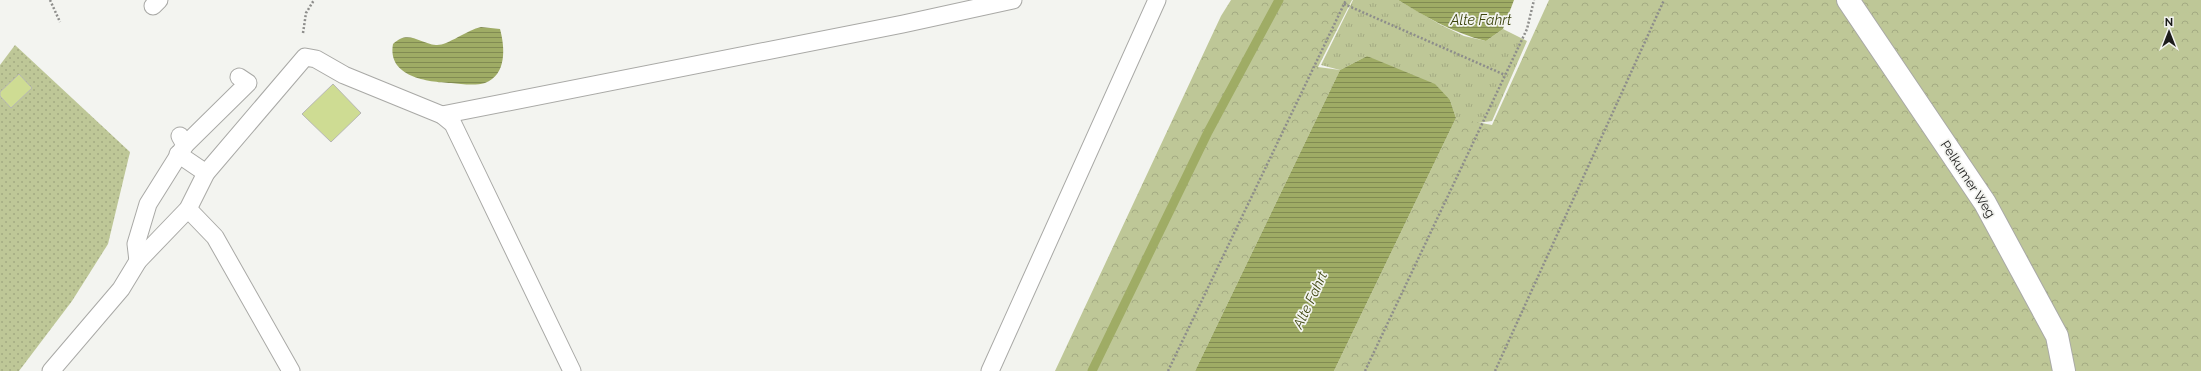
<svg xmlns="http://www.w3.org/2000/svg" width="2201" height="371" font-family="Raleway,sans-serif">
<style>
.grass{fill:url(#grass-tufts)}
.forest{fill:url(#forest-crowns)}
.park{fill:url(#park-dots)}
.water{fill:url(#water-rules)}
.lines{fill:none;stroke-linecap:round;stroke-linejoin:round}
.stream{stroke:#9fac65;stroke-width:9}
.building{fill:#cedc93;stroke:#b7b7b4}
.lane-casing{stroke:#a9a9a6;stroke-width:19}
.street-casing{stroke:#a9a9a6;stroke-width:24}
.path{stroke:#8d8d8b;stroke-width:2.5;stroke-dasharray:2 2;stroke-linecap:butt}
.lane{stroke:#fff;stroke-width:17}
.street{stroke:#fff;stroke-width:22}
.labels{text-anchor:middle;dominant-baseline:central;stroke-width:3.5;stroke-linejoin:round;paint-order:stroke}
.street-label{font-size:13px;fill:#1c1c1b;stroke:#f3f4f0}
.water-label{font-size:14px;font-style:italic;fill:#3d450e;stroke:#f3f4f0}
</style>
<defs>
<pattern id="grass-tufts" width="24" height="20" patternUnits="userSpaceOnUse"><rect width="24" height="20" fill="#bec797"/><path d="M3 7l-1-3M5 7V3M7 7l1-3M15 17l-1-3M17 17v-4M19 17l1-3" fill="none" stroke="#a3aa82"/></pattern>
<pattern id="forest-crowns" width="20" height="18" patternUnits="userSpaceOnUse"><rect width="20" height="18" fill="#bec797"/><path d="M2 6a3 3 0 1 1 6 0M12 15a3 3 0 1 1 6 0" fill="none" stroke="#a3aa82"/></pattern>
<pattern id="park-dots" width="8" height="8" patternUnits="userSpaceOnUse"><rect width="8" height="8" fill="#bec797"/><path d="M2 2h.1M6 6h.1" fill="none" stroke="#a3aa82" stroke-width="1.8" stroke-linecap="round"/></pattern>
<pattern id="water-rules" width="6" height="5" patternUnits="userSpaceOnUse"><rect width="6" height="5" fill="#9fac65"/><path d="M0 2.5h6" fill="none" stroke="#818b52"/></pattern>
</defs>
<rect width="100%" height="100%" fill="#f3f4f0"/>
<polygon class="grass" points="1353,0 1398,0 1441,25 1464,36 1486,41 1503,29 1527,41 1492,121 1470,124 1456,118 1450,100 1367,56 1340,70 1321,65"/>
<g class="forest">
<polygon points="1231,0 1352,0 1318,67 1340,70 1195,371 1055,371 1221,16"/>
<polygon points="1549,0 2201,0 2201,371 1334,371 1456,118 1492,125"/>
</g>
<polygon class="park" points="15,45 130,152 108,244 72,301 19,371 0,371 0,65"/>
<g class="water">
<path d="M1398,0H1514L1503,29L1486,41C1453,33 1426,17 1398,0Z"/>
<path d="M481,27L500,29C505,47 507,75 485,83C475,86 461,84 451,83C428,82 387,77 393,44C408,29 419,43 436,45C447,46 467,30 481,27Z"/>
<polygon points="1367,56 1435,84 1450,100 1456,118 1334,371 1195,371 1340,70"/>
</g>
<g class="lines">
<polyline class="stream" points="1092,371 1208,132 1279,0"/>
</g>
<g class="building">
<polygon points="19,74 32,88 11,108 0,96 0,92"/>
<polygon points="333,84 361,113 331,142 302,114"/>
</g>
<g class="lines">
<g class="lane-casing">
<g id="lane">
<polyline points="153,6 159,0"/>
<polyline points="442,115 903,24 1013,0"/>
<polyline points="185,145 248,83 239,77"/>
<polyline points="178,154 206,173"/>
<polyline points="188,209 215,237 291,371"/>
<polyline points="138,261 136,244 148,204 185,145 180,136"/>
<polyline points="51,371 121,289 138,261 188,209 206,173 305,57 316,59 344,75 442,115 453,124 572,371"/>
<polyline points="990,371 1157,0"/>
</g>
</g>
<g class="street-casing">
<polyline id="street" points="1848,0 1985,203 2057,336 2064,371"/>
</g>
<g class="path">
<polyline points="50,0 60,22"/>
<polyline points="1344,4 1505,75"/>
<polyline points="303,33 306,13 314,0"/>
<polyline points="1168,371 1346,0"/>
<polyline points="1365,371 1527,29 1534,0"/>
<polyline points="1495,371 1664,0"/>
</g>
<use href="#lane" class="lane"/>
<use href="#street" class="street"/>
</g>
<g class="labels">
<g class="street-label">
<text transform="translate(1968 179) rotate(57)">Pelkumer Weg</text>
</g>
<g class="water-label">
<text x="1481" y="20">Alte Fahrt</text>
<text transform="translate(1310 300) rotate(-65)">Alte Fahrt</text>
</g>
</g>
<g transform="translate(2169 32)" stroke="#f3f4f0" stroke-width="3" paint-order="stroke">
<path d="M0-3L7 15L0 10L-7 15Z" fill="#1c1c1b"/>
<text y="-6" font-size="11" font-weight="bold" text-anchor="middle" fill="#1c1c1b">N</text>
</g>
</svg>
